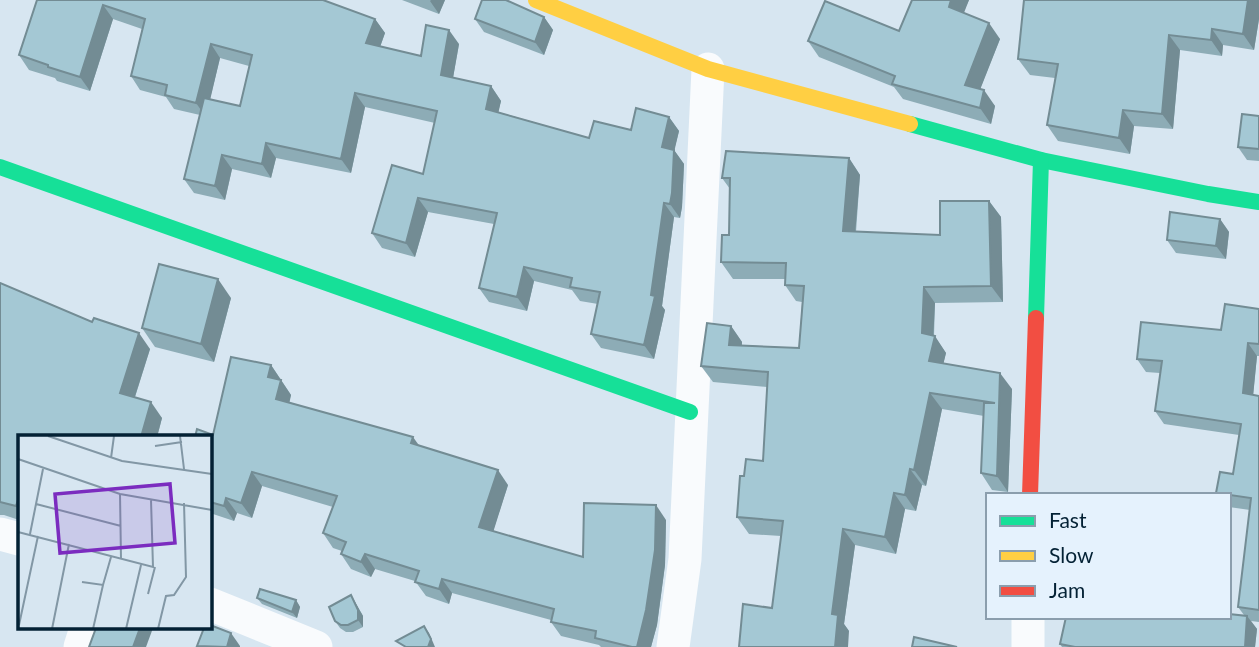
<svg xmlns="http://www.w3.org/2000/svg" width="1259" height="647" font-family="Lato,sans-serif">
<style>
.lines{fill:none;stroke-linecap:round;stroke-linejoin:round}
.street{stroke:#f9fbfd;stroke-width:33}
.fast{stroke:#16e098;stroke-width:16}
.slow{stroke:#ffcf43;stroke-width:16}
.jam{stroke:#f24e42;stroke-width:16}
.wall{fill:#8dacb6;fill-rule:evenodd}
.shaded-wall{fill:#738c94}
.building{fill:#a4c8d4;stroke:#738c94;stroke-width:2}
.inset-road{fill:none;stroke:#8297a5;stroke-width:2}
.view{fill:#7b2cbf;fill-opacity:0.15;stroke:#7b2cbf;stroke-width:3.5}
.inset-edge{fill:none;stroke:#032134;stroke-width:3.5}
</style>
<rect width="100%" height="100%" fill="#d7e6f1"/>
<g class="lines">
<g class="street">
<polyline points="0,534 19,539"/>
<polyline points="210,604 316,647"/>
<polyline points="1028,617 1028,647"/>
<polyline points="80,647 86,628"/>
<polyline points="673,647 685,559 708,69"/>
</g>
<g class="fast">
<polyline points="910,124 1041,160 1208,194 1259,202"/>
<polyline points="0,167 690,412"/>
<polyline points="1036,318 1041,160"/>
</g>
<polyline class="slow" points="536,0 708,69 910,124"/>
<polyline class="jam" points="1030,495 1036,318"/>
</g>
<g class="wall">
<path d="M37,0L375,19L385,33L380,47L421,56L459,44L453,78L491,86L501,101L498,112L589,138L631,130L669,117L679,131L674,150L684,164L682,207L680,218L674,217L662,306L665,310L654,359L601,348L591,334L598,304L580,301L572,290L534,281L527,311L489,302L479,288L494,224L428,212L415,257L382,248L372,233L423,174L435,123L365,107L351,173L276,158L271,178L232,169L225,200L194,193L184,179L200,115L174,109L166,97L140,90L131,76L142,29L113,19L90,91L57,81L55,78L29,70L19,55ZM220,58L249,66L240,106L210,99Z"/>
<polygon points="402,0 445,0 439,14"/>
<polygon points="912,0 969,0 963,13 1000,39 980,89 995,106 991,124 903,99 894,87 819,57 808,41 899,31"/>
<polygon points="1259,0 1259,19 1254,50 1223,45 1222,56 1180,50 1173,129 1134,126 1130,154 1058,141 1047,125 1055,78 1030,75 1018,59"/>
<polygon points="544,17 553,30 544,55 484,32 475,19"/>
<polygon points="1259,116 1259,161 1247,160 1238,147"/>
<polygon points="849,158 860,175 856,232 940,235 989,201 1001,217 1003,302 935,303 934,336 946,353 943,364 1012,389 1008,492 992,490 981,473 984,416 942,409 926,486 922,485 916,511 905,509 896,554 855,545 844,624 849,631 772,608 781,536 749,534 737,517 744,476 763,461 767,387 713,382 701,366 731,326 742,342 742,345 799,348 802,302 796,301 785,285 785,279 733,279 721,262 729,235 730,189 722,178"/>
<polygon points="1220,219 1229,232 1226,259 1176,253 1167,240"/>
<polygon points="0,283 150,349 135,397 162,418 157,437 19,437 19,520 4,515 0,515"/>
<polygon points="231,298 214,362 155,347 142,328"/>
<polygon points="1259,309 1259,356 1257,356 1253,395 1259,396 1259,622 1251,621 1257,629 1255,647 1062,647 1060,644 1244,615 1238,607 1250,510 1229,507 1229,495 1218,495 1216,493 1233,474 1239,435 1164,424 1155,411 1160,373 1146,372 1137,359 1221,330"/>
<polygon points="271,365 291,395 289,402 419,446 508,485 493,531 583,557 666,520 665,565 657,625 651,647 601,647 599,645 561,636 551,622 551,620 452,593 449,604 426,596 415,581 375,569 371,577 351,569 341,554 342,551 333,548 323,533 333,507 262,486 252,518 237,513 234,521 210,513 210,437 213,435"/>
<polygon points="351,595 363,616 363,627 353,632 346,632 340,628 335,621"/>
<polygon points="257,598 296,600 300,607 297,618 262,604"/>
</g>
<g class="shaded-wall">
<polygon points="431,0 445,0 439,14 430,1"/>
<polygon points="951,0 969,0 960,23 949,7"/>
<polygon points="1248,0 1259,0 1259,19 1254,50 1243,34"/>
<polygon points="103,5 113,19 90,91 80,77"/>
<polygon points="544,17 553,30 544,55 535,42"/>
<polygon points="375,19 385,33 376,58 366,43"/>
<polygon points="989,23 1000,39 976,100 965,85"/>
<polygon points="1212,29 1223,45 1222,56 1211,40"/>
<polygon points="449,30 459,44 451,89 441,75"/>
<polygon points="1169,35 1180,50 1173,129 1162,114"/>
<polygon points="211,44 220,58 206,117 196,103"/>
<polygon points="491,86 501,101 496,123 486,109"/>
<polygon points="984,90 995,106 991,124 980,108"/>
<polygon points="355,93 365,107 351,173 341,159"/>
<polygon points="1123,110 1134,126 1130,154 1119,138"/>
<polygon points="669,117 679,131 672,161 662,147"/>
<polygon points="266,143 276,158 271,178 262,164"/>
<polygon points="674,150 684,164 682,207 680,218 670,204"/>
<polygon points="222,155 232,169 225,200 215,186"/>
<polygon points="849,158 860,175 854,247 843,231"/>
<polygon points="418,198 428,212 415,257 406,243"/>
<polygon points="989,201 1001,217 1003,302 991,286"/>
<polygon points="664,203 674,217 662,306 665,310 654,359 644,345"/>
<polygon points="1220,219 1229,232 1226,259 1216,246"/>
<polygon points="524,267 534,281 527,311 517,297"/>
<polygon points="218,279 231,298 214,362 201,344"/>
<polygon points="924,287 935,303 933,342 935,336 946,353 940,378 929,361 922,333"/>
<polygon points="731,326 742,342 740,361 729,345"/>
<polygon points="139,333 150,349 131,409 120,393"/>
<polygon points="1248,343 1257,356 1252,407 1243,393"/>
<polygon points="271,365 291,395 287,414 276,399 268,377"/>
<polygon points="1000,373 1012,389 1008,492 997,476"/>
<polygon points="930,393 942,409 926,486 914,470"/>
<polygon points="151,402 162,418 157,437 141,437"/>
<polygon points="413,437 423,451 411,443"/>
<polygon points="910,469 922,485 916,511 905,495"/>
<polygon points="498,470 508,485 490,542 479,527"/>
<polygon points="252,472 262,486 252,518 241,503"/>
<polygon points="894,493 905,509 896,554 885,537"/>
<polygon points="19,497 19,511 16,506"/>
<polygon points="226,498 237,513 234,521 224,506"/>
<polygon points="656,505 666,520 665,565 657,625 651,647 637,647"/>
<polygon points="843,529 855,545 844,624 849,631 848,647 835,647 832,614"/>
<polygon points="365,554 375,569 371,577 361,562"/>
<polygon points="442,579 452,593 449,604 439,589"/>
<polygon points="351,595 363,616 363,627 358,620"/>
<polygon points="296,600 300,607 297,618 292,612"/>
<polygon points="1247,616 1257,629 1255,647 1245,647"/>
<polygon points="424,626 429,633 435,647 428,647"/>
<polygon points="140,628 153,628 146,647 133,647"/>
<polygon points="231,633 240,646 240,647 227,647"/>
</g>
<g class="building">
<polygon points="37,0 323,0 375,19 366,43 421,56 426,25 449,30 441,75 491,86 486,109 589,138 594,121 631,130 636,108 669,117 662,147 674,150 672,193 670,204 664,203 651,295 655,296 644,345 591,334 600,292 570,287 572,278 524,267 517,297 479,288 497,213 418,198 406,243 372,233 392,165 423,174 437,111 355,93 341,159 266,143 262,164 222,155 215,186 184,179 204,98 240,106 252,55 211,44 196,103 165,95 167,85 131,76 145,19 103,5 80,77 48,67 48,65 19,55"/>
<polygon points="482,0 506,0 544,17 535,42 475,19"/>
<polygon points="912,0 951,0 949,7 989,23 965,85 984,90 980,108 892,84 895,76 808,41 825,1 899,31"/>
<polygon points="1024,0 1248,0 1243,34 1212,29 1211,40 1169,35 1162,114 1123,110 1119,138 1047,125 1058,64 1018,59"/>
<polygon points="1242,114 1259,116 1259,149 1238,147"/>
<polygon points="726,151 849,158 843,231 940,235 940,201 989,201 991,286 924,287 922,333 935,336 929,361 1000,373 997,476 981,473 984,403 995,403 930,393 914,470 910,469 905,495 894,493 885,537 843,529 832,614 838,615 835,647 739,647 743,604 772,608 783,521 737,517 740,476 744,476 746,459 763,461 768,372 701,366 707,323 731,326 729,345 799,348 804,286 785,285 786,263 721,262 722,235 729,235 730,178 722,178"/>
<polygon points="1170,212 1220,219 1216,246 1167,240"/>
<polygon points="159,264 218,279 201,344 142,328"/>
<polygon points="0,283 92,322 94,318 139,333 120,393 151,402 141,437 19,437 19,497 16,506 0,502"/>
<polygon points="1225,304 1259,309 1259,344 1248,343 1243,393 1259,396 1259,610 1238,607 1251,498 1216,493 1220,472 1233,474 1241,424 1155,411 1162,361 1137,359 1141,322 1221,330"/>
<polygon points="231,357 271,365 268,377 281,380 276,399 413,437 411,443 498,470 479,527 583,557 584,503 656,505 655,550 646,610 637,647 632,647 595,638 596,631 551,622 554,609 442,579 439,589 415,582 419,571 365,554 361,562 341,554 346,542 323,533 337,496 252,472 241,503 226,498 224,506 210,502 210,437 195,437 197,429 213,435"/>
<polygon points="260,589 296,600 292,612 257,598"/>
<polygon points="351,595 358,610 358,620 348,625 341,625 335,621 329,607"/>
<polygon points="1229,614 1247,616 1245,647 1075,647 1060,644 1066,617 1229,617"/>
<polygon points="210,625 231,633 227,647 197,646 204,628 210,628"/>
<polygon points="424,626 431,639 428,647 406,647 396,641"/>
<polygon points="96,628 140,628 133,647 89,647"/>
<polygon points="914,637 957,647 912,647"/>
</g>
<g transform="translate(18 435)">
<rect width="194" height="194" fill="#d7e6f1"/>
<path class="inset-road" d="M30,1L104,26L194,39M162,1L166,34M137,11L164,7M93,23L96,1M0,24L102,59L194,75M102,59L103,124M18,69L103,91M0,97L135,132L133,65M12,99L25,34M64,147L85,150L93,122M130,159L137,132M1,190L20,101M34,194L51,109M75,194L85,150M108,194L123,130M140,194L148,161L156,160L168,142L166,68"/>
<path class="view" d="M152,49L157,108L42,118L37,59Z"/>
<rect width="194" height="194" class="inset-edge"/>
</g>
<rect x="986" y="493" width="245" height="126" fill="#e5f2fd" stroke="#8b9ead" stroke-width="2"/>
<rect x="1000" y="516" width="35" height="10" fill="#16e098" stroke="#8b9ead" stroke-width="2"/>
<text x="1049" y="528" font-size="21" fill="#032134">Fast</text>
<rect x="1000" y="551" width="35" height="10" fill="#ffcf43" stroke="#8b9ead" stroke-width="2"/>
<text x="1049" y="563" font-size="21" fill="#032134">Slow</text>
<rect x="1000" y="586" width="35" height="10" fill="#f24e42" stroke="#8b9ead" stroke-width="2"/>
<text x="1049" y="598" font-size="21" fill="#032134">Jam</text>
</svg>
